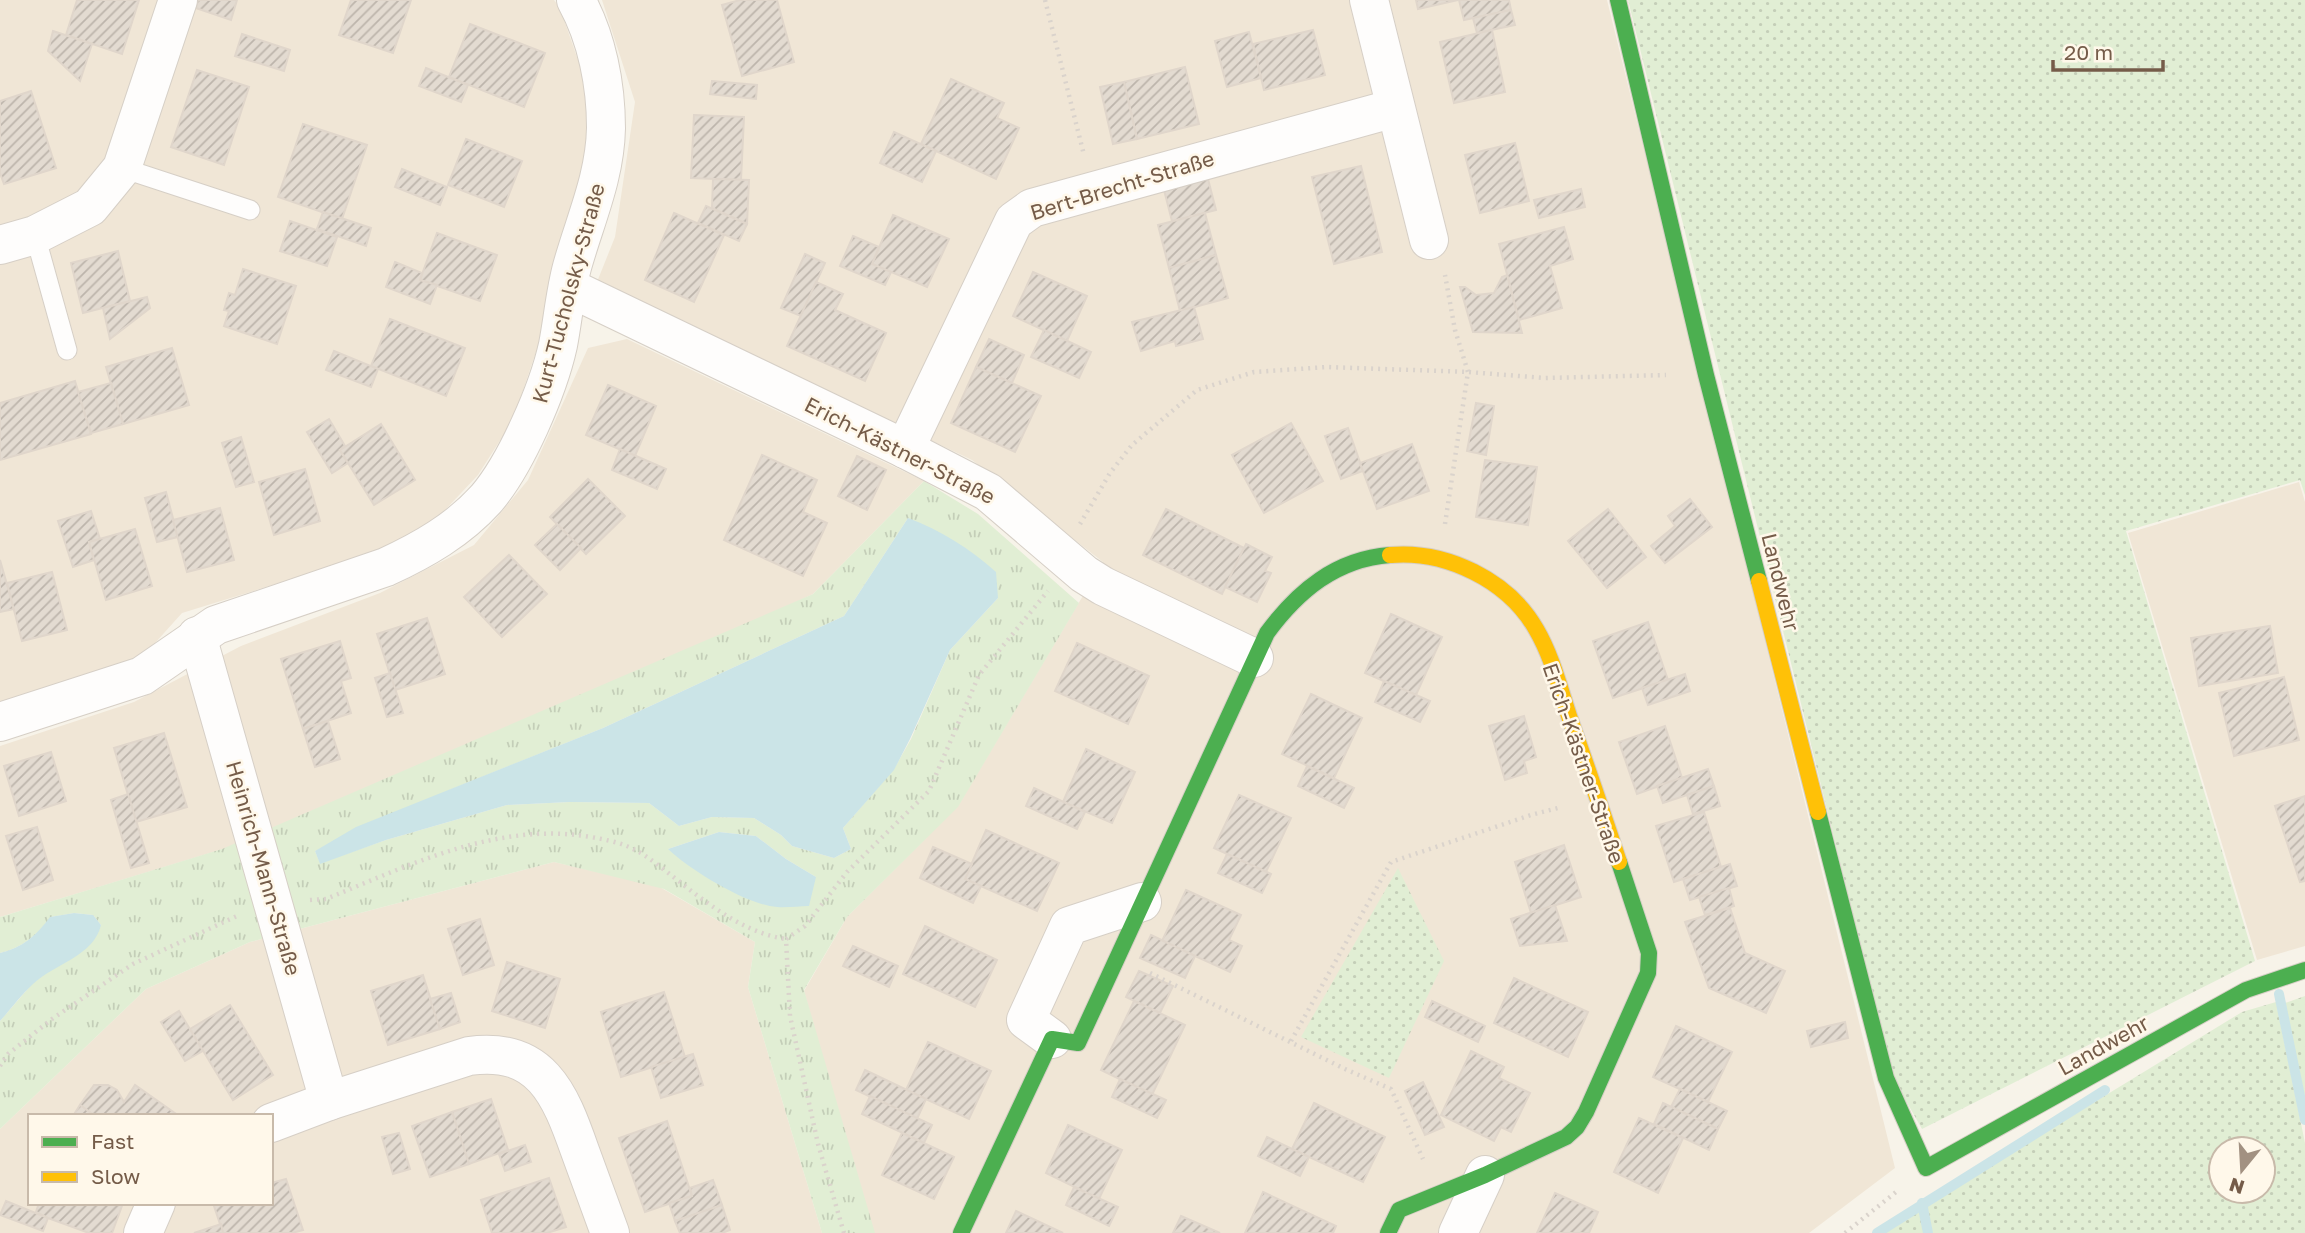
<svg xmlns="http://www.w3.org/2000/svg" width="2305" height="1233" font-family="'Golos Text',sans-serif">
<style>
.residential{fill:#f0e6d6;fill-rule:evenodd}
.grass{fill:url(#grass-dots);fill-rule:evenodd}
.park{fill:url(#park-tufts);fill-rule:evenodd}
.water{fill:#cbe4e7}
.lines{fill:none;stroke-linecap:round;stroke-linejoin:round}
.stream{stroke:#cbe4e7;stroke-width:10}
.building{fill:url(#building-hatch);stroke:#e0d6cb;stroke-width:2}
.lane-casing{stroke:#d6cfc6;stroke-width:21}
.street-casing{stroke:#d6cfc6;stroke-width:40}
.fast-casing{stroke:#d6cfc6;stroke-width:18}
.slow-casing{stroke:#d6cfc6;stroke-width:18}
.path{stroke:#dad3cc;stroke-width:4.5;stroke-dasharray:2 5;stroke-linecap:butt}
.lane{stroke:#fefdfc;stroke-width:19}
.street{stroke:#fefdfc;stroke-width:38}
.fast{stroke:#4caf50;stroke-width:16}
.slow{stroke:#ffc107;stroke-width:16}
.labels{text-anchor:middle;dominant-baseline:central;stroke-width:5;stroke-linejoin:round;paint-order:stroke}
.street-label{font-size:21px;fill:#755c49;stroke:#fff8ea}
</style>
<defs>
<pattern id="grass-dots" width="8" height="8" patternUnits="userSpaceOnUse" patternTransform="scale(1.75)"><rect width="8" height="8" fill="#e1eed4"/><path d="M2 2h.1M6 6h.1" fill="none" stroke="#c4ceb8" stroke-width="1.8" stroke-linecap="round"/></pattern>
<pattern id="park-tufts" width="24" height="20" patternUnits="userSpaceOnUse" patternTransform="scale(1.75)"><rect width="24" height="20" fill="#e1eed4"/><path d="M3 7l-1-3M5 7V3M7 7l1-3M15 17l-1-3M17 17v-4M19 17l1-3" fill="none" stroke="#c4ceb8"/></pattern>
<pattern id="building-hatch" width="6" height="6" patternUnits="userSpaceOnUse" patternTransform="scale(1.75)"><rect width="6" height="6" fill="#e3dbd1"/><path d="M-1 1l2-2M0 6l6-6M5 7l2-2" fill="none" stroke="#bdb5ac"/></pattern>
</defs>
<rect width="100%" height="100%" fill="#f7f3e9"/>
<g class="residential">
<polygon points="0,0 554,0 560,8 591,98 589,161 540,340 513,420 478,475 445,510 399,546 182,613 138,662 0,707"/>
<polygon points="602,0 1607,0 1895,1168 1809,1233 871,1233 804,991 847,917 958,806 1103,562 972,460 597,282 615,237 635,102"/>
<polygon points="627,339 924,481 813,594 555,717 233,846 0,917 0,746 134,702 241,646 380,593 474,545 528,480 588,348"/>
<polygon points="2299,482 2305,502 2305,946 2257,960 2128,533"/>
<path d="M554,862L658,886L755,942L748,987L822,1233H0V1129L146,989L250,942ZM30,1116H271V1203H30Z"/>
</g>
<g class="grass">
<polygon points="1628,0 2305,0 2305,495 2300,480 2126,531 2255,961 1922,1129 1893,1078"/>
<polygon points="1398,868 1444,961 1389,1078 1301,1037"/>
<polygon points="2305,996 2305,1098 2285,1003"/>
<path d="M2276,1002L2305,1143V1233H1931L1926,1205L2242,1012ZM2221,1149H2263V1191H2221Z"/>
<polygon points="1920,1209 1925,1233 1885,1233"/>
</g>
<path class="park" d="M924,481L978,514L1079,603L958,807L847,917L804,990L875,1233H822L748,987L755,942L664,889L554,862L250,942L146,989L0,1129V1021L32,984L101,925L93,915L74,913L51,917C37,935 22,948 0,953V917L222,849L813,594ZM908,518L998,598L950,650L911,739L894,769L843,828L851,849L834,858L792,846L781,835L754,818L712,817L679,826L649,803L570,802L507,805L386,840L320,863L315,851L452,789L603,728L844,616ZM719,832L756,836L786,859L816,877L668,849Z"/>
<g class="water">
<path d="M908,518C942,531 969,548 996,572L998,598L950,650L910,739L894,770L843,828L851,849L834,858L792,846L781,835L754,818L712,817L679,826L649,803L570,802L507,805L386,840L320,864L315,851L356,827L603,728L844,616Z"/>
<path d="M719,832L756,836L786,859L816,877L809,906C799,906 787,908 777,907C747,905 690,870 668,849Z"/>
<path d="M74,913L93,915L101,925C94,956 54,964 33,984C21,995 11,1009 0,1021V953C22,948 37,935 50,917Z"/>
</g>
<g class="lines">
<g class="stream">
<polyline points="2279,994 2305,1120"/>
<polyline points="1922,1203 1928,1233"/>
<polyline points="1877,1233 2105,1090"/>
</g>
</g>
<g class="building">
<polygon points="77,0 139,0 122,54 66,35"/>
<polygon points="198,0 237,0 231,20 196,8"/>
<polygon points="351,0 411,0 393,53 339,35"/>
<polygon points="740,0 777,0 794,62 742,76 722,5"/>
<polygon points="1416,0 1458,0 1418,9"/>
<polygon points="1459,0 1509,0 1511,10 1464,20"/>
<polygon points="1511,10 1515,25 1477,33 1473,18"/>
<polygon points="470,24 545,53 524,107 449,77"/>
<polygon points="1313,30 1325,75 1264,90 1253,44"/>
<polygon points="1492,30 1505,92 1454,103 1440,42"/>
<polygon points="53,31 92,44 80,81 48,51"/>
<polygon points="1249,32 1261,78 1227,87 1215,41"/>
<polygon points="242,34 290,50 284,71 235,56"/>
<polygon points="1185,67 1199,124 1137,139 1124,82"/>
<polygon points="426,68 468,85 461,102 419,86"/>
<polygon points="197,70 249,87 224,165 171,147"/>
<polygon points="951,79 1004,103 997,118 1019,128 996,179 921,144"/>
<polygon points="712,81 757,85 756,99 710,94"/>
<polygon points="1124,82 1137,139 1113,144 1100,87"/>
<polygon points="31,91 56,168 4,184 0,173 0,101"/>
<polygon points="694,115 744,117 741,180 691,178"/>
<polygon points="303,124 367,145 342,219 278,197"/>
<polygon points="894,132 936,151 922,182 880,163"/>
<polygon points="466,139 522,161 504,207 448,185"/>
<polygon points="1515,143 1529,201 1480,213 1465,155"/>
<polygon points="1361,166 1382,252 1334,264 1312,177"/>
<polygon points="402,169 447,187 440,205 395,187"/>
<polygon points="713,179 749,180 747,224 712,208"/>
<polygon points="1208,179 1216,210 1172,221 1164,190"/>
<polygon points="1581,189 1585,207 1539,218 1534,200"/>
<polygon points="706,206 747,224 739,241 698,223"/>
<polygon points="323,212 371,228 366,246 317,229"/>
<polygon points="674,213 724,235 694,302 645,280"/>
<polygon points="1205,213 1216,255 1169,268 1158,225"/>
<polygon points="893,215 949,239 927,287 872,264"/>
<polygon points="290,221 337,237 327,266 280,251"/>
<polygon points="1564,227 1573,259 1550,266 1562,308 1519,320 1499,244"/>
<polygon points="437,233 497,255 480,301 420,280"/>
<polygon points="853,236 879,247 872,264 891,272 885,285 840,266"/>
<polygon points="118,251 130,301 83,313 71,263"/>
<polygon points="805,254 825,263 801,316 781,308"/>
<polygon points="1216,255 1228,298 1180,311 1169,268"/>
<polygon points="395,262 422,273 420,280 437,285 430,304 386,287"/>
<polygon points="243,269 296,286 277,344 224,326 229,311 224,310 229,293 235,295"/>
<polygon points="1033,272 1087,296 1067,341 1013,316"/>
<polygon points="1507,275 1522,333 1473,332 1460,287 1465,287 1476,295 1494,293 1502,277"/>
<polygon points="816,282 843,294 835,310 886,333 865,381 787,346"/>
<polygon points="147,297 150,308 110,339 103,308"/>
<polygon points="1194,307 1203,339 1176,346 1175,341 1141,351 1132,322"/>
<polygon points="390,319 465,348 446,396 371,366"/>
<polygon points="1044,330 1091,352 1079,378 1031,357"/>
<polygon points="989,339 1024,355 1012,383 976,367"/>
<polygon points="172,348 189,405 123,424 106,367"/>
<polygon points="334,351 378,369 371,387 326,370"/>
<polygon points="976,367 1041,396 1015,452 951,423"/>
<polygon points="75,381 91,434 0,460 0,403"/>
<polygon points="111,383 123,424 91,433 78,392"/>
<polygon points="608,385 656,406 635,456 586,435"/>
<polygon points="1476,403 1494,406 1486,455 1467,451"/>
<polygon points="329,419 345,446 340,450 348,463 332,473 307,432"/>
<polygon points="1291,423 1323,481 1264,513 1232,455"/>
<polygon points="381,424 415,480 374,505 340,450"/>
<polygon points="1348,428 1363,471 1341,479 1325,436"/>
<polygon points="241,437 254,482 236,487 222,443"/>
<polygon points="1412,444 1429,491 1377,509 1360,463"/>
<polygon points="620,449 666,469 657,489 612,470"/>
<polygon points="762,455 817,480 803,512 827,523 803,576 724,540"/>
<polygon points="857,456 886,470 867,510 838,496"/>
<polygon points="1485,460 1537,467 1528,525 1476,517"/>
<polygon points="305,469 320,521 274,535 259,482"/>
<polygon points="588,479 625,516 586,554 550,517"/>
<polygon points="166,492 178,537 157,542 145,498"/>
<polygon points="1690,499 1712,527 1665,563 1651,546 1675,526 1668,516"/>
<polygon points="220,508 234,560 187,572 173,520"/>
<polygon points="1166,509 1244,548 1222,594 1143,555"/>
<polygon points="1608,509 1646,557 1607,588 1568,541"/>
<polygon points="91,511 100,539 89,542 94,560 73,567 58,521"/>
<polygon points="557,524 581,548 560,570 535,545"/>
<polygon points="135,529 152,586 106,600 89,542"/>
<polygon points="1246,544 1272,557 1265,571 1271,573 1257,602 1225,587"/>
<polygon points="509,555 547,594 502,637 464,597"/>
<polygon points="0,560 14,609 0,612"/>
<polygon points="52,572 67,630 22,641 7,583"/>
<polygon points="1391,614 1442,637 1416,695 1365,673"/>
<polygon points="427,618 445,674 395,690 377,634"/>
<polygon points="1648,622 1668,680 1613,698 1593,641"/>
<polygon points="2270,626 2278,673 2199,686 2191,638"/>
<polygon points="340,641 351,678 341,681 351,713 303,729 281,659"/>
<polygon points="1077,643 1149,676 1128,724 1055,691"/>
<polygon points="390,673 403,713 387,717 375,678"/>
<polygon points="1685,674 1690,691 1648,705 1642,688"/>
<polygon points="2284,677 2299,740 2234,756 2219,693"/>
<polygon points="1384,681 1430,701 1420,722 1375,702"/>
<polygon points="1311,694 1362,718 1334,778 1282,754"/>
<polygon points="1524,716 1536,757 1524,761 1527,773 1505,780 1489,726"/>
<polygon points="328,721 340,759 315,767 303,729"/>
<polygon points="1665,726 1682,778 1637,794 1619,742"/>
<polygon points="164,733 187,807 136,822 114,748"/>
<polygon points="1086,749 1135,772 1112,823 1063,802"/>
<polygon points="51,752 66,801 19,816 4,766"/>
<polygon points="1307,766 1354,788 1344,808 1298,786"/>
<polygon points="1708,769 1714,786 1663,803 1657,786"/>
<polygon points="1714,786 1720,806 1693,814 1687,795"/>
<polygon points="1034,788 1085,812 1077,829 1026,806"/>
<polygon points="128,794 149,863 131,868 111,800"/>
<polygon points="1239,795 1291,818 1266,872 1214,848"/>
<polygon points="2305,796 2305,881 2300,882 2275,806"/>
<polygon points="1704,812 1721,867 1674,882 1656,826"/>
<polygon points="37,827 53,880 23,890 6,836"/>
<polygon points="986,830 1059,863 1037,911 965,879"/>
<polygon points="1564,845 1581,897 1531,913 1515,862"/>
<polygon points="933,847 972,864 965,879 981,886 973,903 920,878"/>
<polygon points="1227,854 1271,874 1262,893 1218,873"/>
<polygon points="1730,864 1737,886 1690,900 1683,879"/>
<polygon points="1729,888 1734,906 1705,915 1699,897"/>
<polygon points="1186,890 1241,915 1229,940 1242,946 1230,972 1162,941"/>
<polygon points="1555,905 1567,941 1520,946 1511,919"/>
<polygon points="1730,908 1745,953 1785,971 1766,1013 1709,988 1685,922"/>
<polygon points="480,919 494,965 463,975 448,929"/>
<polygon points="925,926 997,960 975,1007 903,974"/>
<polygon points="1151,935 1195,956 1185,978 1140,958"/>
<polygon points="853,946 898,966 889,987 843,966"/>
<polygon points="507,962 560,979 545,1028 492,1011"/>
<polygon points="1139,971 1173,986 1160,1013 1126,997"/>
<polygon points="423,975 440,1029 388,1045 371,991"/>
<polygon points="1514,978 1588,1012 1568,1057 1494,1023"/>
<polygon points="664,992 685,1057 621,1077 601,1012"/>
<polygon points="451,993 460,1022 440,1029 430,999"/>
<polygon points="1134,1001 1185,1025 1152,1095 1101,1070"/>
<polygon points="1432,1001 1485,1026 1478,1042 1425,1017"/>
<polygon points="230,1005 273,1075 233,1100 190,1029"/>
<polygon points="179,1011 203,1051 185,1061 161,1022"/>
<polygon points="1845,1022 1848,1038 1811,1047 1807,1031"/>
<polygon points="1676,1026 1732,1052 1708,1102 1653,1077"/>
<polygon points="928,1042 991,1071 969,1119 906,1090"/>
<polygon points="1471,1051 1504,1067 1499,1078 1530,1093 1511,1132 1501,1127 1494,1141 1441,1115"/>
<polygon points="693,1054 703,1085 661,1098 651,1067"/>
<polygon points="865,1070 926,1099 917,1119 856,1090"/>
<polygon points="1120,1079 1166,1100 1157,1118 1112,1097"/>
<polygon points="1423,1082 1444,1127 1425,1135 1405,1091"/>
<polygon points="94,1085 108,1085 117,1090 124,1102 135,1085 179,1116 95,1116 80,1105"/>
<polygon points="1680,1089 1727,1111 1718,1129 1671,1107"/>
<polygon points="870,1096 932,1125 924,1143 862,1114"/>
<polygon points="491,1099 508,1150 469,1164 452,1112"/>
<polygon points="1314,1103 1385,1137 1363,1182 1292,1149"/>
<polygon points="1663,1103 1718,1129 1709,1150 1654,1124"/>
<polygon points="80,1105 95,1116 73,1116"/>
<polygon points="452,1112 469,1164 430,1177 412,1126"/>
<polygon points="1639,1118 1683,1138 1658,1193 1614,1172"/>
<polygon points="667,1121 692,1196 645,1212 619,1138"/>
<polygon points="1068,1125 1122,1150 1099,1199 1046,1173"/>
<polygon points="399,1133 410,1169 393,1174 382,1137"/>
<polygon points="902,1133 954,1157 934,1199 882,1175"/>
<polygon points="1267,1137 1309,1157 1300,1176 1258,1156"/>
<polygon points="525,1145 531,1162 505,1171 499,1154"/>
<polygon points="549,1178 566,1227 547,1233 492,1233 481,1200"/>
<polygon points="286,1179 303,1230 292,1233 223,1233 213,1203 271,1203 271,1183"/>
<polygon points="713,1180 722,1205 675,1221 669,1203 692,1196 690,1188"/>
<polygon points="1074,1187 1118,1207 1109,1226 1066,1205"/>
<polygon points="1263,1192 1336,1226 1333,1233 1245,1233"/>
<polygon points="1555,1193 1598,1212 1589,1233 1537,1233"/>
<polygon points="6,1201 48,1218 43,1231 0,1215"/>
<polygon points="39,1203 123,1203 112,1233 89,1233 48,1218 36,1212"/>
<polygon points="722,1205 730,1230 722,1233 680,1233 675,1221"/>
<polygon points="1016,1211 1063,1233 1006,1233"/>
<polygon points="1181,1216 1220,1233 1173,1233"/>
<polygon points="221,1224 223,1233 194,1233"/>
</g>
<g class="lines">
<g class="lane-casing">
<g id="lane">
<polyline points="122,168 250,210"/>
<polyline points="35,235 67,350"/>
</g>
</g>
<g class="street-casing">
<g id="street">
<polyline points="1369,0 1429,240"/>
<polyline points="0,245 35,235 90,207 122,168 178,0"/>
<polyline points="568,287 905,449 988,492 1084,574 1103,586 1254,658"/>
<polyline points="905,449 1014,221 1032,208 1395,108"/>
<polyline points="197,636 329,1101"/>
<path d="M0,722L142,676L216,625L386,567C423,550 458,530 486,499C516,464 548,390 558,345C563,319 565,293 572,267C585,220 605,178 606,128C606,85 597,38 576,0"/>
<polyline points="1052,1039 1026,1020 1069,926 1142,902"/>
<path d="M271,1123L329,1101L469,1056C541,1046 560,1094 580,1151C590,1178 600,1206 610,1233"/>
<polyline points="143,1233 156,1203"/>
<polyline points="1458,1233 1485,1175"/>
</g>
</g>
<g class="fast-casing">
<g id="fast">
<polyline points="1618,0 1706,375 1759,581"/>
<polyline points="1818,812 1886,1078 1926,1168 2246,990 2305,970"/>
<path d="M961,1233L1052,1039L1078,1043L1267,633C1298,591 1336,559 1390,555"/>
<polyline points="1388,1233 1399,1210 1485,1175 1566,1137 1577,1127 1586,1112 1648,973 1649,953 1619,862"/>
</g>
</g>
<g class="slow-casing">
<g id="slow">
<path d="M1390,555C1446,550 1508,580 1536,629C1552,656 1560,689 1570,719C1587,767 1603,814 1619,862"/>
<polyline points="1759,581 1818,812"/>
</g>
</g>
<g class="path">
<polyline points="1045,0 1084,155"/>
<polyline points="1080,524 1110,473 1132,445 1197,390 1254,372 1327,367 1468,372 1545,378 1666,375"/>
<polyline points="1445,524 1468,372 1455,330 1445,275"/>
<path d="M310,900L326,899C410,865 498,821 591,837C618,842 631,845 654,862C693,891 736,932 786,939"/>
<polyline points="1150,973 1345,1069 1391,1089 1423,1159"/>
<polyline points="1291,1041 1391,862 1531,815 1562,807"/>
<polyline points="0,1066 8,1054 52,1019 133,964 237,916"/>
<polyline points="844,1233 818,1144 790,1016 786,939 805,926 847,872 929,791 979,675 1048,591"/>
<polyline points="1845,1233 1896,1192"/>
</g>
<use href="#lane" class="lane"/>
<use href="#street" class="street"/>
<use href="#fast" class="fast"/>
<use href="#slow" class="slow"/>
</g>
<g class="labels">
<g class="street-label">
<text transform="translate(1122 185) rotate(-17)">Bert-Brecht-Straße</text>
<text transform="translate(568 293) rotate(-75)">Kurt-Tucholsky-Straße</text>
<text transform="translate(900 450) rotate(27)">Erich-Kästner-Straße</text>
<text transform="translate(1781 582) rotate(76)">Landwehr</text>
<text transform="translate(1584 763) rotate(71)">Erich-Kästner-Straße</text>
<text transform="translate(264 868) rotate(74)">Heinrich-Mann-Straße</text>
<text transform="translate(2103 1045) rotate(-29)">Landwehr</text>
</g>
</g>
<rect x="28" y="1114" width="245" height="91" fill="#fff8ea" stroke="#c8baaa" stroke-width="2"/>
<rect x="42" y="1137" width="35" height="10" fill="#4caf50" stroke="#c8baaa" stroke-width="2"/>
<text x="91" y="1149" font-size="21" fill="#755c49">Fast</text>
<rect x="42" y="1172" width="35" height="10" fill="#ffc107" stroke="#c8baaa" stroke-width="2"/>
<text x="91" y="1184" font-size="21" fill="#755c49">Slow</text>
<g transform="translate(2242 1170) rotate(198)"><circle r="33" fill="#fff8ea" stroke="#c8baaa" stroke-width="2"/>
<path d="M0-5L12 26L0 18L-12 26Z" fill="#a29181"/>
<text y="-10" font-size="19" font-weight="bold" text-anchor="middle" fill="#755c49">N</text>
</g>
<path d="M2053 60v10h110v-10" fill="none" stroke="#755c49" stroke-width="3.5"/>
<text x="2064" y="60" font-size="21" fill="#755c49" stroke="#fff8ea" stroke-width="5" paint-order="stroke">20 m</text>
</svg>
